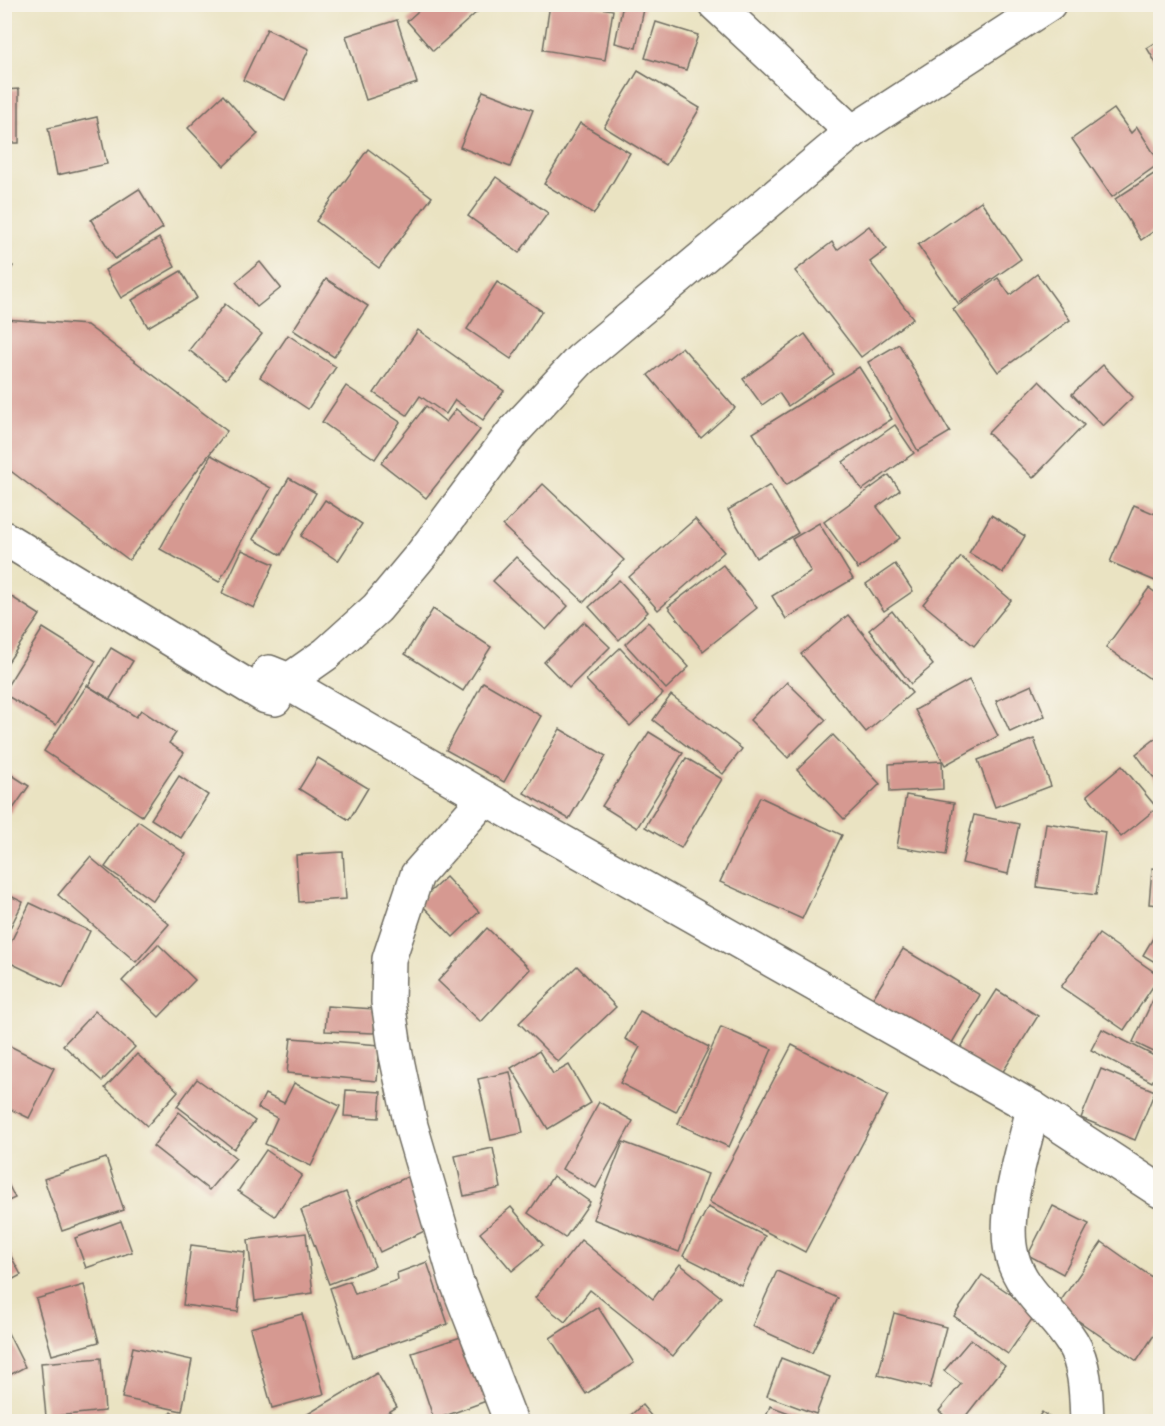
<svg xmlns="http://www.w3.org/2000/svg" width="1165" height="1426" font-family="Delius,sans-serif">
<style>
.building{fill:#d69991}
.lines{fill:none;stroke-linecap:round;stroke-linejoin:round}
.minor-casing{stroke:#6e6b60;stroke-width:36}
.minor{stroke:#fff;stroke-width:33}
</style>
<rect width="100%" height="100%" fill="#f7f3e8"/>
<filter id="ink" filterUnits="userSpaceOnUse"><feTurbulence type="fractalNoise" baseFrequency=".0167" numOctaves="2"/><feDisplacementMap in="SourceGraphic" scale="12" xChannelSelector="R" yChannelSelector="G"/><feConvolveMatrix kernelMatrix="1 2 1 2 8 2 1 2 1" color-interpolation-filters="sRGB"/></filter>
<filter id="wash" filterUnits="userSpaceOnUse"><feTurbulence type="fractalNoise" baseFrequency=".008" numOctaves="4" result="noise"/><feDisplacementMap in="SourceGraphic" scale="24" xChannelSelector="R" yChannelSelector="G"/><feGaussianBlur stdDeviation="1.35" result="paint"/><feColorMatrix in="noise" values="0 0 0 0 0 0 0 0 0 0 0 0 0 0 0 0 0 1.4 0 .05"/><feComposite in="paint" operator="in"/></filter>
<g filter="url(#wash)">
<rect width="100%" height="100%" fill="#eae3c2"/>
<g id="blocks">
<g class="building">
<polygon points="426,4 486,4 433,51 407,21"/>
<polygon points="550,4 578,4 613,10 605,60 543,50"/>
<polygon points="623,4 645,4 636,48 615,43"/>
<polygon points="397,20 417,83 366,100 346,36"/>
<polygon points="656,22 698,35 686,70 645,58"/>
<polygon points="267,29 309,49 285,100 243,80"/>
<polygon points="4,39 9,55 4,56"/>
<polygon points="1160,40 1160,70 1147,48"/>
<polygon points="638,71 700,108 666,165 604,127"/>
<polygon points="19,89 19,143 4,143 4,90"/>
<polygon points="483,91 533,110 510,167 460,147"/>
<polygon points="223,95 258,134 224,166 188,128"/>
<polygon points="1114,109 1131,133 1137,127 1160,163 1112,197 1072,139"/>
<polygon points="97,117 107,164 57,175 48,128"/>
<polygon points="580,123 630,153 594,214 544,184"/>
<polygon points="368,149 432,197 379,268 316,221"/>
<polygon points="1160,170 1160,227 1141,240 1115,199"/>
<polygon points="496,177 548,213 519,253 468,216"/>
<polygon points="139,189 163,228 115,259 91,220"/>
<polygon points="981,201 1021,259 958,303 918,245"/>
<polygon points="869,226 887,249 870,262 913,318 861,357 795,271 832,242 837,250"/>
<polygon points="159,238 175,267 121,298 105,270"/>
<polygon points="4,262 13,266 4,281"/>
<polygon points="260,262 281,288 257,307 236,282"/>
<polygon points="181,271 197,298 148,327 132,300"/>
<polygon points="1037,274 1070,320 998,372 953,309 998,278 1010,295"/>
<polygon points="326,279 368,306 334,357 293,330"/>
<polygon points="497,282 542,311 511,359 467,329"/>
<polygon points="225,304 262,334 226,379 189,350"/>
<polygon points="4,319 87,325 227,431 129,560 4,466"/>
<polygon points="418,330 504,391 483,420 455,400 446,414 420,396 407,415 374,393"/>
<polygon points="805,334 834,374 788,406 779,393 762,405 743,379"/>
<polygon points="288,335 336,367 308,409 260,377"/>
<polygon points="899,344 950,432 918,451 868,362"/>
<polygon points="682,347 735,408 701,438 648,375"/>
<polygon points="1103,365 1133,397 1103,426 1072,394"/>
<polygon points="859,367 892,419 786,485 753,433"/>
<polygon points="1039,381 1084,425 1033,478 988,433"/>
<polygon points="346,386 400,422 375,459 322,422"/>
<polygon points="426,406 446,422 456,409 480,430 426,498 381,463"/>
<polygon points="895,425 914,453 862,490 843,462"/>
<polygon points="211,455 271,488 219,582 160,549"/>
<polygon points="889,475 900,490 877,507 900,538 858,569 824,522"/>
<polygon points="289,478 316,493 281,555 253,539"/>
<polygon points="543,484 624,560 584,602 503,526"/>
<polygon points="770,485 798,533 756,558 728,510"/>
<polygon points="325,500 362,524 338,561 301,536"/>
<polygon points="1134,505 1160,516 1160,583 1110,562"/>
<polygon points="991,515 1025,536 1003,573 969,553"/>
<polygon points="695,519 724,552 658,610 629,577"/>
<polygon points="819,523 853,579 786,619 772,596 811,572 792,539"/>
<polygon points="242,550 274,564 254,608 222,593"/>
<polygon points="516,557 568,606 546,630 493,581"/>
<polygon points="961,557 1011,600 974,646 923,604"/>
<polygon points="895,564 913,591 884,611 866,584"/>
<polygon points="723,565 757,608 703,651 668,607"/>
<polygon points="619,580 648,612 619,640 589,607"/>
<polygon points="1149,588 1160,596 1160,686 1106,647"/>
<polygon points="4,592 40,615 4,668"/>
<polygon points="433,609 491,647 463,691 405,654"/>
<polygon points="892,611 933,665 911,684 869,630"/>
<polygon points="848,615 912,693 866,732 801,654"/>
<polygon points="584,622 610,647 569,688 544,662"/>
<polygon points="648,622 689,667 666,689 625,644"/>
<polygon points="43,628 96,661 56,725 4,694 4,691"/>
<polygon points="111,648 133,661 110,699 88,686"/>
<polygon points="620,648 663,694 630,726 586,680"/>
<polygon points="969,680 998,736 945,765 915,710"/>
<polygon points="483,682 541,716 504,782 446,750"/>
<polygon points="787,682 826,720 788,758 750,720"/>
<polygon points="87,685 136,717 141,710 176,733 169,743 184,753 142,816 44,751"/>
<polygon points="1032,685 1045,716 1010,732 996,701"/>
<polygon points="671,695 742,749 723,774 653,720"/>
<polygon points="560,729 606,756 569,819 524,793"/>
<polygon points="649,732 683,753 637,828 602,806"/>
<polygon points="833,735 880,784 844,819 797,770"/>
<polygon points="1160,735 1160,786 1136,754"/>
<polygon points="1034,739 1051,786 995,807 978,760"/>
<polygon points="318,758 368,788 349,820 299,789"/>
<polygon points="686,758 722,779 681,848 645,827"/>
<polygon points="942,761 943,789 890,792 889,764"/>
<polygon points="1122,766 1157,808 1121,837 1087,795"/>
<polygon points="4,770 29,786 10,813 4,810"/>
<polygon points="179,776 208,795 181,838 151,819"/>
<polygon points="906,795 954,803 946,855 897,847"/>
<polygon points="760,797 842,835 802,919 720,882"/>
<polygon points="974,815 1019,824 1008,874 962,863"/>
<polygon points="138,821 186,854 153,901 105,867"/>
<polygon points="1046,823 1105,832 1096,895 1037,887"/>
<polygon points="343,852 346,899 299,902 296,855"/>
<polygon points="90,857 169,924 136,962 58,895"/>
<polygon points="1152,868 1160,869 1160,905 1149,904"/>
<polygon points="446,877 479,912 453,937 419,902"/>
<polygon points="4,893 23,902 4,940"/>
<polygon points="30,903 90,931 63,988 4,960 4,956"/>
<polygon points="487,928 530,969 481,1022 438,981"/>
<polygon points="1159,928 1160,929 1160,965 1143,955"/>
<polygon points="1099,934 1160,976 1124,1030 1061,987"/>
<polygon points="158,944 195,980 159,1017 122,981"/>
<polygon points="903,949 980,995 949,1048 871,1001"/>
<polygon points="577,966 616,1007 558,1062 519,1023"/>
<polygon points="1160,985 1160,1055 1133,1042"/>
<polygon points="997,990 1038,1016 999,1078 958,1052"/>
<polygon points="327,1006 375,1009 374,1033 325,1031"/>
<polygon points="95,1011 135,1047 102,1081 63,1045"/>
<polygon points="640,1011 709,1047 676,1112 620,1083 640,1047 625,1039"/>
<polygon points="721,1027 772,1049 729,1147 678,1124"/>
<polygon points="1102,1029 1160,1059 1160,1066 1152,1082 1091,1050"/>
<polygon points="291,1038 380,1045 377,1081 287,1073"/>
<polygon points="4,1043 54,1068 29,1118 4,1106"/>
<polygon points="792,1045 888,1095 805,1252 709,1202"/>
<polygon points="539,1051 553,1074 569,1065 591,1103 548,1129 511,1068"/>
<polygon points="137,1054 178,1091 147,1126 105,1088"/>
<polygon points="1101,1069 1155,1091 1135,1140 1081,1118"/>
<polygon points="510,1072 523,1133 491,1140 478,1079"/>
<polygon points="197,1079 255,1121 234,1149 177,1106"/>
<polygon points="294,1083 340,1106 311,1166 265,1144 277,1118 258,1108 265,1094 284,1103"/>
<polygon points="346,1090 381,1092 379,1118 344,1116"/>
<polygon points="599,1102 633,1121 596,1188 562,1169"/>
<polygon points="179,1112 236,1158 209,1190 153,1146"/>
<polygon points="623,1142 708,1174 679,1252 593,1219"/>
<polygon points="493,1148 501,1188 464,1196 455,1156"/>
<polygon points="266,1150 302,1175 275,1216 238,1191"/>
<polygon points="106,1158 124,1210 62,1231 44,1179"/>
<polygon points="4,1176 15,1198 4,1203"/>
<polygon points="409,1176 433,1227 380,1252 356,1201"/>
<polygon points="553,1176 590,1202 565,1238 528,1213"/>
<polygon points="346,1192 375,1266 329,1284 301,1210"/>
<polygon points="1053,1206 1089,1224 1063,1274 1028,1255"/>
<polygon points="511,1207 543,1245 512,1271 480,1233"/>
<polygon points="708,1207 765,1236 741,1285 683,1256"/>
<polygon points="121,1221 132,1252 86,1268 75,1238"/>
<polygon points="306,1233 313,1293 255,1301 248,1240"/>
<polygon points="581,1240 653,1299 680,1264 721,1297 673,1356 590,1290 565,1322 535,1298"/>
<polygon points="1102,1242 1160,1283 1160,1326 1137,1361 1057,1306"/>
<polygon points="4,1243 21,1275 4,1284"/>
<polygon points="191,1245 245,1252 238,1312 183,1305"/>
<polygon points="427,1262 448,1324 353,1357 330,1288 350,1281 355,1294 398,1280 397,1273"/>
<polygon points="777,1271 838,1298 812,1353 752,1326"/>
<polygon points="982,1275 1037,1312 1008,1354 954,1316"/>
<polygon points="84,1285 99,1342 52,1355 36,1299"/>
<polygon points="598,1307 634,1363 586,1394 550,1338"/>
<polygon points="894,1313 946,1327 930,1388 878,1375"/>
<polygon points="302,1314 324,1394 272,1408 250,1328"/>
<polygon points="4,1325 25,1367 4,1378"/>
<polygon points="467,1335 489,1400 434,1420 412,1353"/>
<polygon points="971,1339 1005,1366 961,1422 952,1422 939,1411 961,1384 944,1371"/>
<polygon points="133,1347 192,1360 182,1411 122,1398"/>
<polygon points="101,1358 105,1411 46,1417 41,1363"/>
<polygon points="781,1358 830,1377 816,1414 767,1396"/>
<polygon points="377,1373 397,1407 373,1422 310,1422 306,1415"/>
<polygon points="642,1405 656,1422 623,1422"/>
<polygon points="770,1406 811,1421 811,1422 764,1422"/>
<polygon points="171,1412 185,1422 165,1422"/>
<polygon points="1042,1412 1056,1422 1035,1422"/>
</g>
</g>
</g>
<g filter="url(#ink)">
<use href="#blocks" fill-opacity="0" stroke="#6e6b60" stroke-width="1.5"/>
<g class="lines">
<g class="minor-casing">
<g id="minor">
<polyline points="715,4 852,132"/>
<polyline points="4,538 266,697 275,699 270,680"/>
<polyline points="269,672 289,680 326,654 377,608 422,554 513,432 580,360 852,132 1049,4"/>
<polyline points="270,673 485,798 1033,1108 1160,1191"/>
<polyline points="485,798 417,875 389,959 388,1002 396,1055 411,1126 456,1280 511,1422"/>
<path d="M1033,1108C1024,1149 1001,1215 1012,1256C1021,1291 1053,1312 1072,1342C1086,1365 1086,1395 1087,1422"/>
</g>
</g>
<use href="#minor" class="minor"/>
</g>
</g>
<rect width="1165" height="1426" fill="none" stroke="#f7f3e8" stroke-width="24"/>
</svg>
